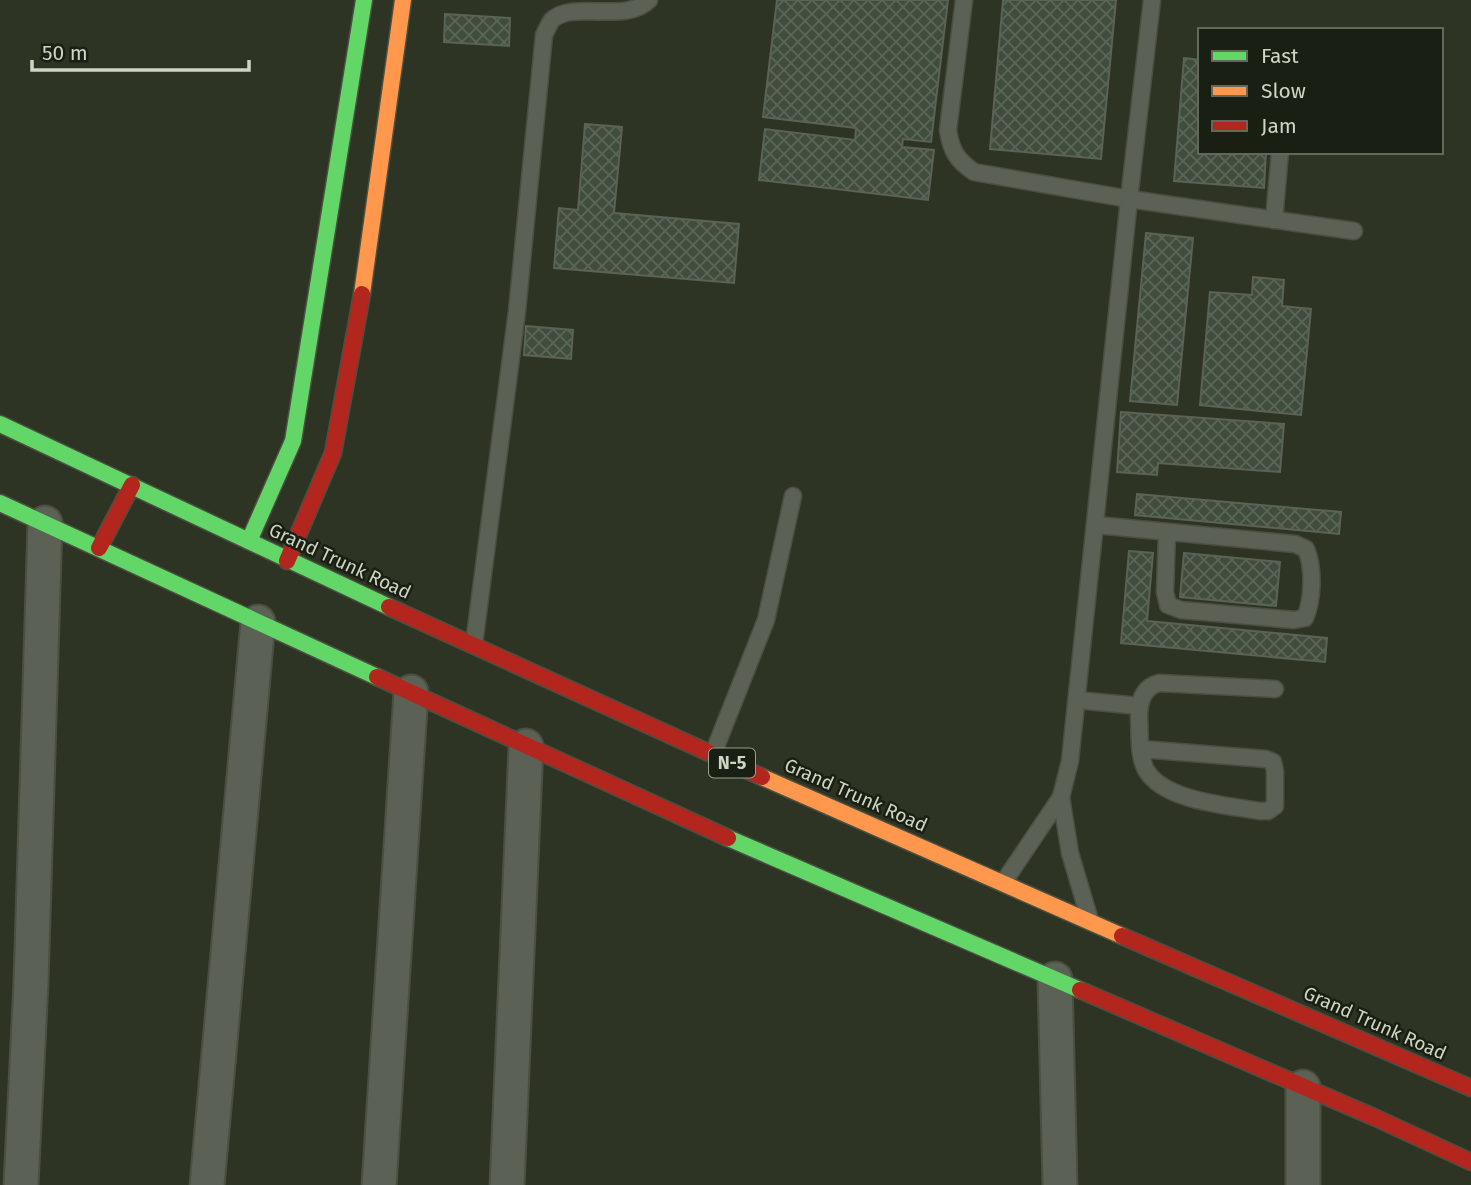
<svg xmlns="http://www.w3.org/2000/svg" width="1471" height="1185" font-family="'Fira Sans',sans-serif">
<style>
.building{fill:url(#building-cross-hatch);stroke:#5b6256;stroke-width:2}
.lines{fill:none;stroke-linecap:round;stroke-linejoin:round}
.lane-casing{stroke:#4a4f41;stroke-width:19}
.street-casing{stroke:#4a4f41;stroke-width:37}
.fast-casing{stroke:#4a4f41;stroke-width:19}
.slow-casing{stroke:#4a4f41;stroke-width:19}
.jam-casing{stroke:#4a4f41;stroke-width:19}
.lane{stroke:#5c6155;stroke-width:16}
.street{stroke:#5c6155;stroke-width:33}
.fast{stroke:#63d668;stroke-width:16}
.slow{stroke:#ff974d;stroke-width:16}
.jam{stroke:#b3261e;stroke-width:16}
.labels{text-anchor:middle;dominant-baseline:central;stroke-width:5;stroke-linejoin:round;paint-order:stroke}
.shield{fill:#1a1f13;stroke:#979e8f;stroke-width:2}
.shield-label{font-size:18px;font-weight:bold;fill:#cdd5c4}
.street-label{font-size:19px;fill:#cdd5c4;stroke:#1a1f13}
</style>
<defs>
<pattern id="building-cross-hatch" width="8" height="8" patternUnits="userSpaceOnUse" patternTransform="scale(1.75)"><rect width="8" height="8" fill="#404d3c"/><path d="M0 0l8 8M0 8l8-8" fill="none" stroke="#5a6657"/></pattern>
</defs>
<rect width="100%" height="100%" fill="#2e3424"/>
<g class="building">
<polygon points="777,0 948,0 931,142 903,139 902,147 934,150 928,200 759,180 765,129 855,140 856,128 763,117"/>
<polygon points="1003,0 1116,0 1101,159 990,149"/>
<polygon points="445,14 510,18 509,46 444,42"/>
<polygon points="1184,58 1200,60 1200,152 1266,152 1264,188 1174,181"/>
<polygon points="585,124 622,127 614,213 739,224 734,283 554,268 559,208 578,210"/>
<polygon points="1146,233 1193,238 1177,405 1130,401"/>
<polygon points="1253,277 1284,280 1282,306 1311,309 1301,415 1200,405 1210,292 1252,295"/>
<polygon points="526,326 573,330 571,359 524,355"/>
<polygon points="1121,412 1284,424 1280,472 1158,463 1157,475 1117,472"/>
<polygon points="1137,494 1341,512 1339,534 1135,515"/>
<polygon points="1129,551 1153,553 1147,621 1327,638 1325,662 1121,643"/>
<polygon points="1184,553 1280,562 1276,606 1180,597"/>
</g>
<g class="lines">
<g class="lane-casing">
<g id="lane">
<path d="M964,0L948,130C951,151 957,160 974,172L1129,199L1354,231"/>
<polyline points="1274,220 1280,152"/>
<path d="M1096,525L1295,544L1306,549C1314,568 1313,599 1305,618L1294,620L1181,610L1168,605L1165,592L1167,532"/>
<path d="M474,644L517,311L544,35C546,31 549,24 552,20C573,0 626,24 649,0"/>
<polyline points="1077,700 1139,706"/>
<path d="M1141,749L1266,759L1273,762L1275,771V806L1268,811H1259C1226,805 1164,801 1146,770C1138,755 1140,733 1139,717C1139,702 1143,687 1159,683L1275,689"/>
<polyline points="713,754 766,620 793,496"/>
<polyline points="1061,797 1070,853 1089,917"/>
<polyline points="1003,883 1061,797 1070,761 1129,199 1152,0"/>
</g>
</g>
<g class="street-casing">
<g id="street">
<polyline points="1055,979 1060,1185"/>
<polyline points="1303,1087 1303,1185"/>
<polyline points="21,1185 31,982 45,523"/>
<polyline points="207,1185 258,622"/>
<polyline points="379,1185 411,692"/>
<polyline points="507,1185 526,746"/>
</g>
</g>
<g class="fast-casing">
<g id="fast">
<polyline points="0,424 389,607"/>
<polyline points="0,503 377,677"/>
<polyline points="249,541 293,441 364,0"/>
<polyline points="728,838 1080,990"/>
</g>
</g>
<g class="slow-casing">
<g id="slow">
<polyline points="362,294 403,0"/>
<polyline points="762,777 1122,936"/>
</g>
</g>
<g class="jam-casing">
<g id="jam">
<polyline points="99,548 132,485"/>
<polyline points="287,561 333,453 362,294"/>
<polyline points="389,607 762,777"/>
<polyline points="377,677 728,838"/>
<polyline points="1122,936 1471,1088"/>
<polyline points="1080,990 1376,1118 1471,1162"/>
</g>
</g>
<use href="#lane" class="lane"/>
<use href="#street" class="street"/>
<use href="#fast" class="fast"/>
<use href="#slow" class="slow"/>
<use href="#jam" class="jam"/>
</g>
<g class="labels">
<rect class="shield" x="709" y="748.5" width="46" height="29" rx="5"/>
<g class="shield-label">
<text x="732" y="763">N-5</text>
</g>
<g class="street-label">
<text transform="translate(340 561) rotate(25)">Grand Trunk Road</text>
<text transform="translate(856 795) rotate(24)">Grand Trunk Road</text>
<text transform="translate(1375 1023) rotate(24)">Grand Trunk Road</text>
</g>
</g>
<rect x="1198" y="28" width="245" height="126" fill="#1a1f13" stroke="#62685a" stroke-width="2"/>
<rect x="1212" y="51" width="35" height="10" fill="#63d668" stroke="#62685a" stroke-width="2"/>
<text x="1261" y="63" font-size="21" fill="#cdd5c4">Fast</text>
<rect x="1212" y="86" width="35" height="10" fill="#ff974d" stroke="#62685a" stroke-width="2"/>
<text x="1261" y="98" font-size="21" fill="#cdd5c4">Slow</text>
<rect x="1212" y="121" width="35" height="10" fill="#b3261e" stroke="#62685a" stroke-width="2"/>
<text x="1261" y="133" font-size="21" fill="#cdd5c4">Jam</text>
<path d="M32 60v10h217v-10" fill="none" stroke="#cdd5c4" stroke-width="3.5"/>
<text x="42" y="60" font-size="21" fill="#cdd5c4" stroke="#1a1f13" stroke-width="5" paint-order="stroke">50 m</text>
</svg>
